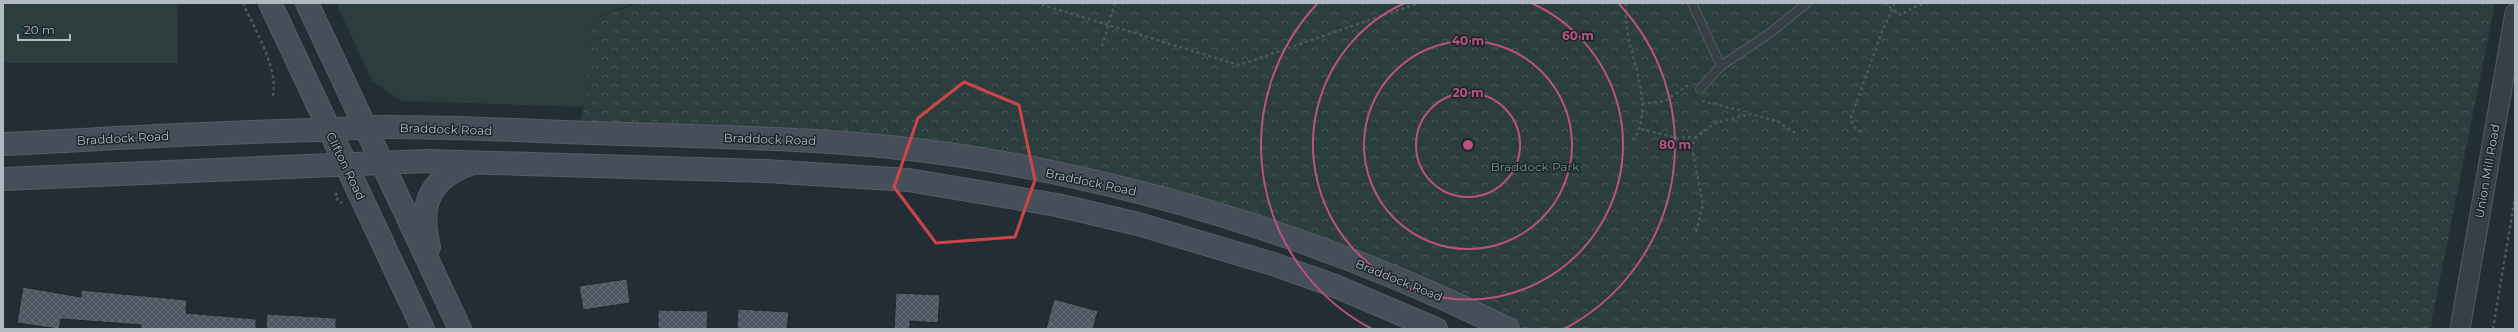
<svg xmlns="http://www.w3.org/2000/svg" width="2518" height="332" font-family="Montserrat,sans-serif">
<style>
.green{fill:#2b3d3c}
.park{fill:url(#park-crowns)}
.building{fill:url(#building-cross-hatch);stroke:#1e262d}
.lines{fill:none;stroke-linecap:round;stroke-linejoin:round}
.service-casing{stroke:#545d64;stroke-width:10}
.tertiary-casing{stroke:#545d64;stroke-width:21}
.secondary-casing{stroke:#545d64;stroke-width:24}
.path{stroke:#4a5a5b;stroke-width:2.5;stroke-dasharray:3 3;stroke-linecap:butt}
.service{stroke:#373f47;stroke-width:8}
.tertiary{stroke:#373f47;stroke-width:19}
.secondary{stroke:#454e59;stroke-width:22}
.marked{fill:none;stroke:#cf4547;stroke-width:3;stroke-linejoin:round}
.ring{fill:none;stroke:#bc517f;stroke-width:2}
.labels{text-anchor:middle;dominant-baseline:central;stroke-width:3;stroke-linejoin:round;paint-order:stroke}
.street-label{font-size:12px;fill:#b1bac3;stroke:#1c242b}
.park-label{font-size:12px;fill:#729678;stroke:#1c242b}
.centre{fill:#bc517f;stroke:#1c242b;stroke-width:2}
.ring-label{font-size:12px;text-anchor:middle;font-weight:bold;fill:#bc517f;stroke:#1c242b;stroke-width:3;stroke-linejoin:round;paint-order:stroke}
</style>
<defs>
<pattern id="park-crowns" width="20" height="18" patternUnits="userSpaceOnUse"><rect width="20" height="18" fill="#2b3d3c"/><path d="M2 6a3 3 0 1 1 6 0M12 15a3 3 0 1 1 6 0" fill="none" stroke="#475757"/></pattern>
<pattern id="building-cross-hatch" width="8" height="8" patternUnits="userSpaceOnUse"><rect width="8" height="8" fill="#4c5761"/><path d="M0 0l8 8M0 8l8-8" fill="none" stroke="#636d76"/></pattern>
</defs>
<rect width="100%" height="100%" fill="#232d36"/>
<g class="green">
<polygon points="3,3 177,3 178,63 3,63"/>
<polygon points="328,3 633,3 591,20 585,107 402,101 372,81 337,5"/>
</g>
<polygon class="park" points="639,3 2495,3 2430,329 1497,329 1378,271 1121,187 982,159 576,133 585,106 591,20"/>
<g class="building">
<polygon points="627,279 630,303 583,310 579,286"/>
<polygon points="23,287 81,297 81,290 187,300 186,313 256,319 256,329 141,329 141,325 61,319 59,329 17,323"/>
<polygon points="896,293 940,295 938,323 910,321 910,329 894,329"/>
<polygon points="1054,299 1098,311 1093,329 1046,329"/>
<polygon points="738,309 789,312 787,329 737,329"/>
<polygon points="658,310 708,311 707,329 658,329"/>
<polygon points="267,314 336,318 336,329 266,329"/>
</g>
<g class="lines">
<g class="service-casing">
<g id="service">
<polyline points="1692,3 1721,66"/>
<polyline points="1700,89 1721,66 1770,33 1807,3"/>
</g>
</g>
<g class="tertiary-casing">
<polyline id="tertiary" points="2460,329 2515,13"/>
</g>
<g class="secondary-casing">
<g id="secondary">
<polyline points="270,3 423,329"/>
<polyline points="307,3 460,329"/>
<path d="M3,144C108,139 214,132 319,130C342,129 365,127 388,127C468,127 548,132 628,134C746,138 864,139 981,159C1163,189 1343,247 1508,329"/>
<polyline points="3,179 428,161 765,171 908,180 1057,205 1138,224 1273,264 1335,286 1436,329"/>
<path d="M429,247C419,206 428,179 470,164"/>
</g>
</g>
<g class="path">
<path d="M243,3C254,28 281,72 272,99"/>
<polyline points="1036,3 1239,65 1419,3"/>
<path d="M1626,3C1621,48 1659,100 1633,141"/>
<polyline points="1884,3 1901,15 1914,7 1926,3"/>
<polyline points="1102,46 1115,3"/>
<polyline points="1702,101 1739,110 1740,115"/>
<polyline points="1642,104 1665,101 1688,85"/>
<polyline points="1641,129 1677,138 1695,137"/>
<polyline points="1861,132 1853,126 1851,118 1881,34 1895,3"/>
<polyline points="337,193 335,197 342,203"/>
<polyline points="1696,232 1703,205 1692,147 1696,137 1715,123 1750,114 1777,121 1798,135"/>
<polyline points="2493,329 2515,197"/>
</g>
<use href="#service" class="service"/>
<use href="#tertiary" class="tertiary"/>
<use href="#secondary" class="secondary"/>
</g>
<path class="marked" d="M964,82L1019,105L1035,180L1015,237L936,243L894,187L918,118Z"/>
<g class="ring">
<circle cx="1468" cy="145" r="52"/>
<circle cx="1468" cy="145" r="104"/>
<path d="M1531 3A155 155 0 1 1 1405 3"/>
<path d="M1372 329A207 207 0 0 1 1317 4M1619 4A207 207 0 0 1 1564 329"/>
</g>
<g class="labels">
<g class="street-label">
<text transform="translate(446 129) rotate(2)">Braddock Road</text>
<text transform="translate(123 138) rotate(-3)">Braddock Road</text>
<text transform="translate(770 139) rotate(2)">Braddock Road</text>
<text transform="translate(346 166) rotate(64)">Clifton Road</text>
<text transform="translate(2487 171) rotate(-80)">Union Mill Road</text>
<text transform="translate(1091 182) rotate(12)">Braddock Road</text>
<text transform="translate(1399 280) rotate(22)">Braddock Road</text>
</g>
<g class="park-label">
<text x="1535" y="166">Braddock Park</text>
</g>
</g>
<circle cx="1468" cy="145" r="6" class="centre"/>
<g class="ring-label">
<text x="1578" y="40">60 m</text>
<text x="1468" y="45">40 m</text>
<text x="1468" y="97">20 m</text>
<text x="1675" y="149">80 m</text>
</g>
<rect width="2518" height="332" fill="none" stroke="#b1bac3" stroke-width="8"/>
<path d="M18 34v6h52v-6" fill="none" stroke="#b1bac3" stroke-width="2"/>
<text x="24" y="34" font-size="12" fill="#b1bac3" stroke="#1c242b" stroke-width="3" paint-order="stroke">20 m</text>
</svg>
